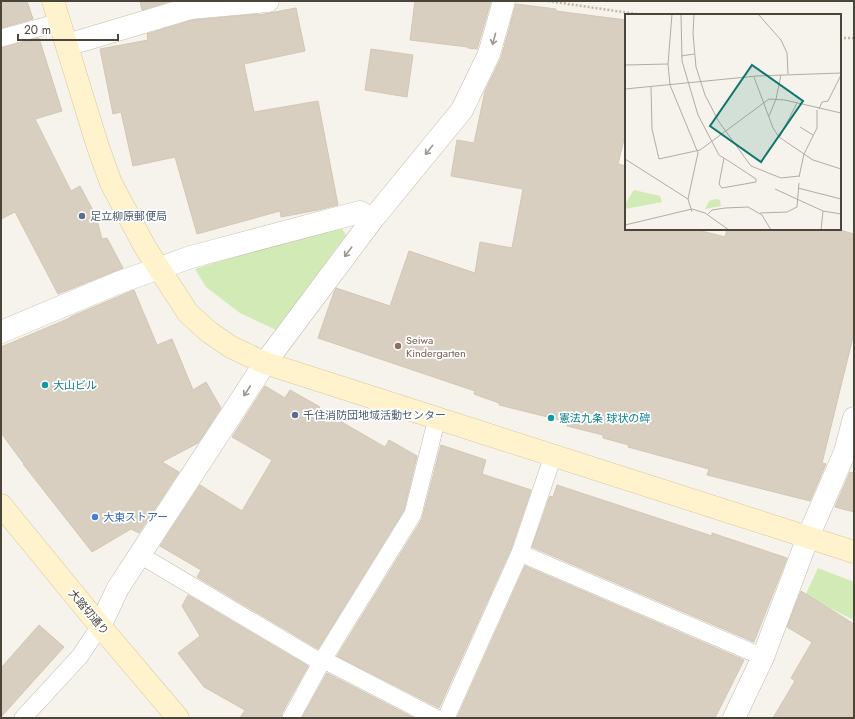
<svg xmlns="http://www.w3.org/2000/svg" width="855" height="719" font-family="Jost,'Noto Sans JP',sans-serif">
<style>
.green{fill:#d2eab5}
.building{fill:#d8cfc1;stroke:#d3c7b4}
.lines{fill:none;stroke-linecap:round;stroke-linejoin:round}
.lane-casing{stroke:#c2bbae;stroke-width:18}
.street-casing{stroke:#c2bbae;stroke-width:23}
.secondary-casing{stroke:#d6c79b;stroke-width:23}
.path{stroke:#c4b79f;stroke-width:2.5;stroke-dasharray:2 2;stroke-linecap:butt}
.lane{stroke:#fff;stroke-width:17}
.street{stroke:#fff;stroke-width:22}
.secondary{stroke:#fff3cd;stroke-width:22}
.oneway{stroke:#9c9892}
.service-dot{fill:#5c6f8a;stroke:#fff;stroke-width:1.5}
.education-dot{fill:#8d6e63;stroke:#fff;stroke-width:1.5}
.culture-dot{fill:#0f9aa8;stroke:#fff;stroke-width:1.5}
.shop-dot{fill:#3f7fe0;stroke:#fff;stroke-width:1.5}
.labels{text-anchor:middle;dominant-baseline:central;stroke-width:3.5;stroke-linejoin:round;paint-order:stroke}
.service-label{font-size:11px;fill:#4e5e75;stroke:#fff;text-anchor:start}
.education-label{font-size:11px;fill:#785e54;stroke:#fff;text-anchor:start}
.culture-label{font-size:11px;fill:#0d838f;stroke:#fff;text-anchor:start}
.shop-label{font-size:11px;fill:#366cbe;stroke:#fff;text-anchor:start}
.street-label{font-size:11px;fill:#4b4439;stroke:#fff}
.inset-road{fill:none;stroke:#b2ada4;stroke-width:1}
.view{fill:#0f766e;fill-opacity:0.15;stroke:#0f766e;stroke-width:2}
.inset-edge{fill:none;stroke:#4b4439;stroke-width:2}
</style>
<rect width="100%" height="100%" fill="#f6f3ec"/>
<g class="green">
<polygon points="339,224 346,235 276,330 240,313 206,287 195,269"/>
<polygon points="818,568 854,582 854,620 805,596"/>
</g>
<g class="building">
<polygon points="1,1 27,1 33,19 1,28"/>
<polygon points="140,1 171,1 142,10"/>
<polygon points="415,1 491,1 477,49 468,48 468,47 410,40"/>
<polygon points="516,4 556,9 556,11 626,20 626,131 618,164 626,166 626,229 694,229 725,237 727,229 836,229 854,234 854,333 822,463 826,464 810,501 707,475 709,469 628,447 629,445 603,438 603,435 567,426 568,422 499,405 499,403 474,394 475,391 318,338 334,292 336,288 390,306 409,251 475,273 480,242 512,248 523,189 451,176 457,140 474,143 485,91 501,58"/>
<polygon points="296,8 305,51 244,64 254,112 318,101 338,205 318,210 281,217 280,211 197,234 175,157 133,166 121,112 113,114 100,49 148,40 147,34 193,20 259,14 259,15"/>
<polygon points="39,38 62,111 35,119 71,191 80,186 96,216 102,239 107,238 123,268 58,294 15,212 1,219 1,48"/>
<polygon points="371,49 413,55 407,97 365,90"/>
<polygon points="134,290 157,345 172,339 193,390 206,382 221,408 198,443 162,462 179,472 139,533 131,529 92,552 23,464 24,464 1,433 1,347 70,318 70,317"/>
<polygon points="265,386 285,398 290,390 320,407 319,409 385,447 389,440 417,456 404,510 318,649 197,577 201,570 160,546 200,485 242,511 272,460 232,437"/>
<polygon points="441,445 486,460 482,474 531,490 511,549 439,708 337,656 422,519"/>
<polygon points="850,472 854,473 854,512 835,507"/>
<polygon points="557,485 712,536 712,533 787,558 754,642 532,547 550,496 553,497"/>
<polygon points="525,566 744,660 715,718 457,718"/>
<polygon points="801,591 854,624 854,718 773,718 795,681 791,678 812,642 787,627"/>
<polygon points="188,595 308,666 282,713 281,718 240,718 245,710 204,687 178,653 200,636 182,606"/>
<polygon points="39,625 64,647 1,717 1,668"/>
<polygon points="327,673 414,718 302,718"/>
</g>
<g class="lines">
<g class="lane-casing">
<g id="lane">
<polyline points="1,38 60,22"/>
<polyline points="520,553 763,657"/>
<polyline points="140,555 317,660 326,661 436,718"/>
<polyline points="23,718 80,656 100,626"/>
<polyline points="291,718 322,661 413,514 437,418"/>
<polyline points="446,718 520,553 553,456"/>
</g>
</g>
<g class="street-casing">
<g id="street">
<polyline points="67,45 191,8 268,1"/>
<polyline points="1,332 120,282 191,257 360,212 372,220"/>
<polyline points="100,626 118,588 265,363 372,220 462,110 489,54 504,1"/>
<polyline points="734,718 763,657 808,537 845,452 854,418"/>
</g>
</g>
<g class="secondary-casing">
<g id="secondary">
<polyline points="53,1 98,147 111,183 145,247 188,313 209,332 231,347 265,363 854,552"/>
<polyline points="1,505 100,626 178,718"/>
</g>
</g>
<g class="path">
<polyline points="548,1 643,15"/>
<polyline points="840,38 854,38"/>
</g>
<use href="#lane" class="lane"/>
<use href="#street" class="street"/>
<use href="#secondary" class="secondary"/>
</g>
<defs><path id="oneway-shaft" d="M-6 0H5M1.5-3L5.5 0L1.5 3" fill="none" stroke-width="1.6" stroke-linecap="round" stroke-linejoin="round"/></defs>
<g class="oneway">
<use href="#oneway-shaft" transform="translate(494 39) rotate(105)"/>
<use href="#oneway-shaft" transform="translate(429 150) rotate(129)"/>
<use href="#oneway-shaft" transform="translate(348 252) rotate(127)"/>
<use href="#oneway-shaft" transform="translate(247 391) rotate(123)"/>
</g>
<g class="service-dot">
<circle cx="82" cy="216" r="4"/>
<circle cx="295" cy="415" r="4"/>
</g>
<circle class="education-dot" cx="398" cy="346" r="4"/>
<g class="culture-dot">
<circle cx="45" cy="385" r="4"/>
<circle cx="551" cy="418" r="4"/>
</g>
<circle class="shop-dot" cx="95" cy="517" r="4"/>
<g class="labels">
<g class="service-label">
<text x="90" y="216">足立柳原郵便局</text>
<text x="303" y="415">千住消防団地域活動センター</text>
</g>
<g class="education-label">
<text x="406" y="340">Seiwa<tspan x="406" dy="13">Kindergarten</tspan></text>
</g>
<g class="culture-label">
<text x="53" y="385">大山ビル</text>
<text x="559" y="418">憲法九条 球状の碑</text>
</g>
<g class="shop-label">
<text x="103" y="517">大東ストアー</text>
</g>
<g class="street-label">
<text transform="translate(89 612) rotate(50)">大踏切通り</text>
</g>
</g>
<g transform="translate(625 14)">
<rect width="216" height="216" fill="#f6f3ec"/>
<path d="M9,176L35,182L37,188L0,195V190ZM90,185L95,186L96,192L80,195L84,187Z" fill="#d2eab5"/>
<path class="inset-road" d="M47,0L43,50L45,71L73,139L63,185L67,198M56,0L57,47L73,101L94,141L99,144L125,161L131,165V168L97,174L94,170L99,144M69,0L68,20L71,53L80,81L94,108L126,152L156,164L174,162M133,0L156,26L162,39L163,60M56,42L69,40M0,51L43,50M129,63L148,114L154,123L188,146L216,155M26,73L27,115L34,145L75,136L144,85L160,86L216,99M0,75L132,62L216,59M194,95L197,88L203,87L216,61M144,102L151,85L156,61M175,113L188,121M154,124L172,89M0,145L63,185M174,163L179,140L192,114V96M173,174L216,185M150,175L198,197L196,216M198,197L216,200M135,199L162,198L172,193L174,169M83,200L87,196L100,194L123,193L137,201L146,216M0,211L67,195L80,199L104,216"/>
<path class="view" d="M127,51L178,87L136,148L85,112Z"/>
<rect width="216" height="216" class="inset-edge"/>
</g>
<rect width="855" height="719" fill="none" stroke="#4b4439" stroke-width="4"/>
<path d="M18 34v6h100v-6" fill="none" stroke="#4b4439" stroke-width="2"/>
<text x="24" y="34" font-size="12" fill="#4b4439" stroke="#ffffff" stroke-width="3" paint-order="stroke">20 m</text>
</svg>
